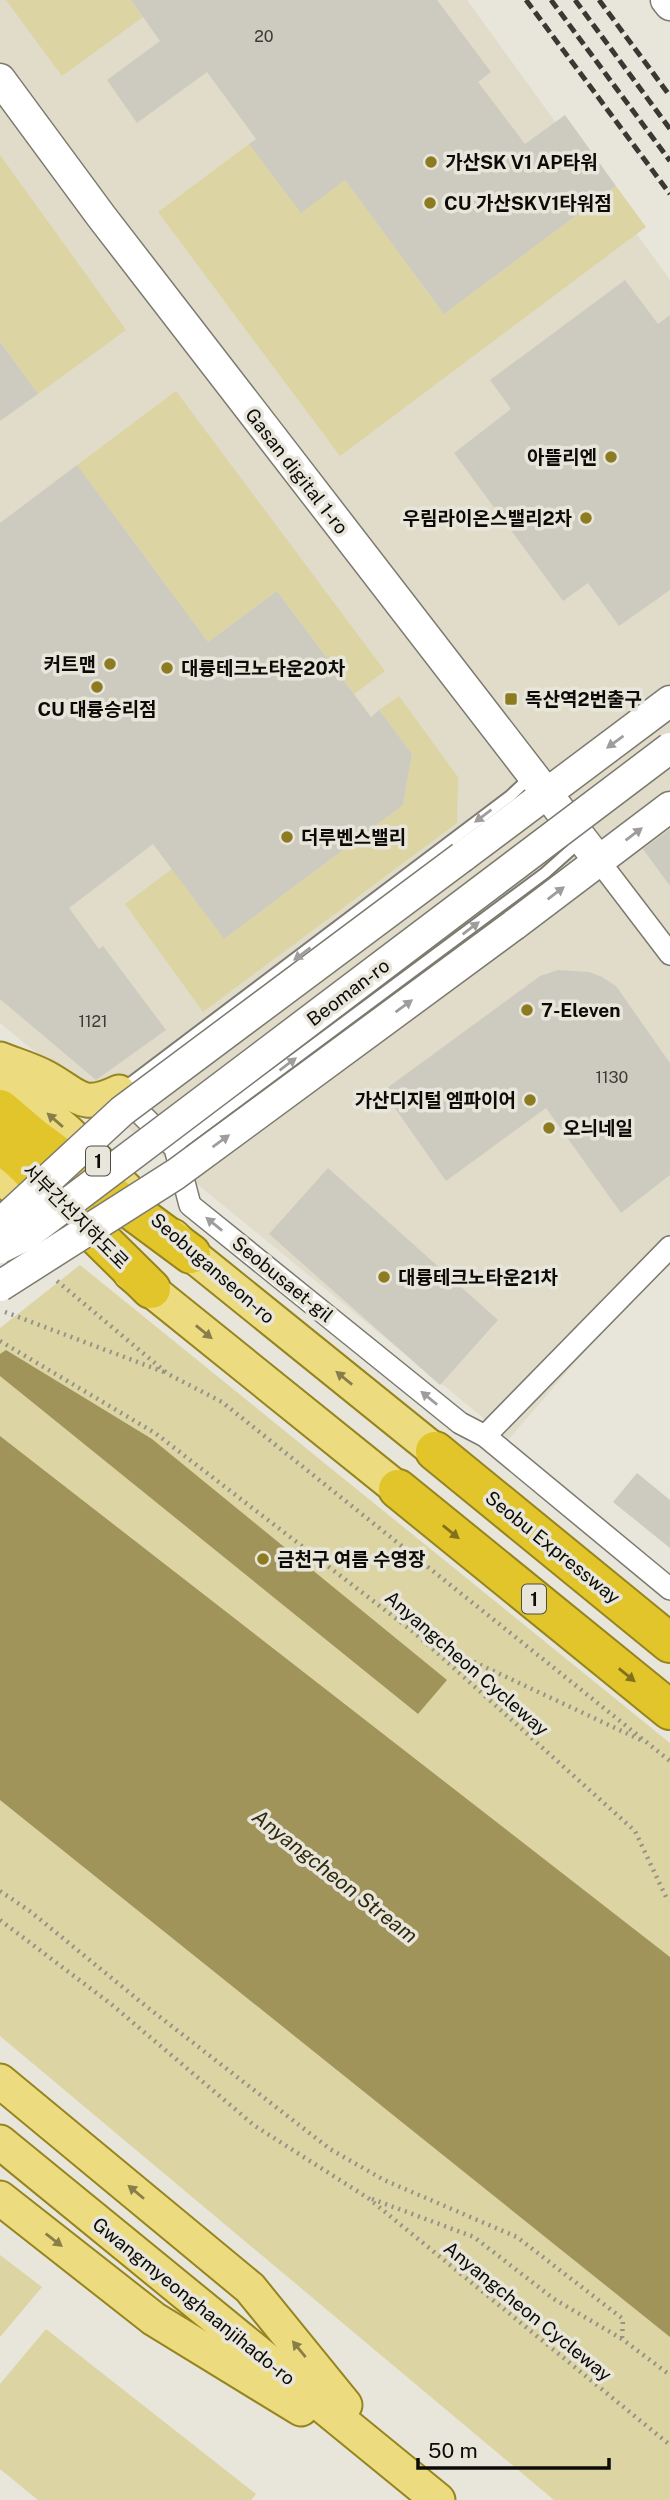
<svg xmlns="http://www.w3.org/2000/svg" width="670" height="2500" font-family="'Public Sans','Noto Sans KR',sans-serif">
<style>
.built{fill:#e0dcc9}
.green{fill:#ddd4a3}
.water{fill:#a0945a}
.building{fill:#cdcbc0}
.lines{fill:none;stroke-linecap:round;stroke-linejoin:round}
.lane-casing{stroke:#7c7a6f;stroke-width:14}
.street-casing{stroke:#7c7a6f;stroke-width:24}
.secondary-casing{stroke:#7c7a6f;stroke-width:33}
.primary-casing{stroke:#96841e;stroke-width:37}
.highway-casing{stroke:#96841e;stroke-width:42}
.path{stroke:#94938a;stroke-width:4.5;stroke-dasharray:2 5;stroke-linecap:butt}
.lane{stroke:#fff;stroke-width:10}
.street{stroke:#fff;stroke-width:21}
.secondary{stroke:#fff;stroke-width:30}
.primary{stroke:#eddc7f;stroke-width:33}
.highway{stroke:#e1c52a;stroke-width:38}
.rail{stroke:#393833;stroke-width:5;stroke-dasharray:10 5;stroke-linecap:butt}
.secondary-bridge-casing{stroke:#7c7a6f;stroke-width:33;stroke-linecap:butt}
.secondary-bridge{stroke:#fff;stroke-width:30}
.oneway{fill:#9e9d9c}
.oneway2{fill:#887e49}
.oneway3{fill:#81711b}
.poi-dot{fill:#8c7b21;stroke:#e8e6da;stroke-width:2.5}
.labels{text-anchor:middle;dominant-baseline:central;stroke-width:7;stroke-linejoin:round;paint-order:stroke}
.number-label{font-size:16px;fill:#3c3b36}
.shield{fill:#e8e6da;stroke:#4e4d47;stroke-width:2}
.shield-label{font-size:18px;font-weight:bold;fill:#0c0b08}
.poi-label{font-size:19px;font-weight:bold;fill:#0c0b08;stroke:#e8e6da;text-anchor:start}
.street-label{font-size:19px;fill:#0c0b08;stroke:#e8e6da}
.water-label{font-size:21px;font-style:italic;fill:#302a0f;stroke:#e8e6da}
</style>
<rect width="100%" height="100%" fill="#e8e6da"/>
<polygon class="built" points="0,0 467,0 670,280 670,1264 591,1344 509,1439 0,1023"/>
<g class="green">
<polygon points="6,0 131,0 143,17 62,76"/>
<polygon points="249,144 301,212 345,180 444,314 616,186 646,227 340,456 158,212"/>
<polygon points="0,155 126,330 38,394 0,342"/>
<polygon points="176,391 385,671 354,694 277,591 208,642 77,465"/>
<polygon points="399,696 458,777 457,823 203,1012 125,904 172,869 224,939 403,805 412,754 379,710"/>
<polygon points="80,1265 670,1743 670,2500 554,2500 0,2036 0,1328"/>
<polygon points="0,2255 42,2287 0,2337"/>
<polygon points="46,2329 256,2494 251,2500 38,2500 0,2469 0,2384"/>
</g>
<g class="water">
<polygon points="6,1350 152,1439 447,1680 418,1714 0,1376 0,1354"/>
<polygon points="0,1436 670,1957 670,2337 0,1800"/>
</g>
<g class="building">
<polygon points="131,0 437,0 491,72 478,82 525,144 565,115 616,186 444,314 345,180 301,213 249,144 256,139 207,72 137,123 107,80 160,41"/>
<polygon points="625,280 658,324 670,315 670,590 619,626 588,583 563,601 454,453 511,409 490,380"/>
<polygon points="0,342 38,394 0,421"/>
<polygon points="77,465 208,642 277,591 371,717 379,710 412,754 403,805 224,939 153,844 69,908 99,949 103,946 166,1030 96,1080 0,999 0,523"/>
<polygon points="670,829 670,886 643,849"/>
<polygon points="558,970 589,972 602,977 616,986 670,1063 670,1175 621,1213 546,1108 446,1181 383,1091 540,976"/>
<polygon points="328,1168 498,1320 440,1385 269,1234"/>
<polygon points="637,1473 670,1500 670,1548 613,1502"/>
</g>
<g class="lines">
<g class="lane-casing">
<g id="lane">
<polyline points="121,1090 510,796 525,782 527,775"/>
<polyline points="175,1148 545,873 573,848 576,840"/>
</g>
</g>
<g class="street-casing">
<g id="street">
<polyline points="599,861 670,954"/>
<polyline points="123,1096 175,1148 190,1205 460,1423 485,1436 670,1589"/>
<polyline points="485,1436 670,1247"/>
</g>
</g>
<g class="secondary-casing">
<g id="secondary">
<polyline points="666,0 670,5"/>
<polyline points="0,79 101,216 599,861"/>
<polyline points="462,857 670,701"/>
<polyline points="514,925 670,807"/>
</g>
</g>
<g class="primary-casing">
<g id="primary">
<path d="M0,1059C15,1065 33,1070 47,1078C79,1096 81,1110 119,1092"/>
<polyline points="0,1074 67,1131 127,1190"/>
<polyline points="0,1178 53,1216"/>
<polyline points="173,1236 191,1254 435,1451"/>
<polyline points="130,1273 398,1489"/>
<polyline points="0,2081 250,2288 345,2405"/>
<polyline points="0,2142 438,2500"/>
<polyline points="0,2198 154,2319 301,2409"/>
</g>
</g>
<g class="highway-casing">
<g id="highway">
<polyline points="0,1109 33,1137 191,1254"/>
<polyline points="0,1144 20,1160 151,1289"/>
<polyline points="435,1451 670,1643"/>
<polyline points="398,1489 670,1710"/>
</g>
</g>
<g class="path">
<polyline points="57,1281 168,1374 222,1402 670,1761"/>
<polyline points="5,1312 164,1372"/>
<polyline points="0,1341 155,1433 416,1634 635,1831 666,1897 670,1900"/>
<polyline points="423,1638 643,1741"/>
<polyline points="0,1891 31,1912 147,2007 330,2149 384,2180 517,2237 623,2319 622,2339"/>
<polyline points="0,1920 111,2004 255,2126 368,2198 670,2445"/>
<polyline points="372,2199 474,2237 554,2299 622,2339 670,2375"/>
</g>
<use href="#lane" class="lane"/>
<use href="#street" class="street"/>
<use href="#secondary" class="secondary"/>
<use href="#primary" class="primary"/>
<use href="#highway" class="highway"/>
<g class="rail">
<polyline points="526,0 670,194"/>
<polyline points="551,0 670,161"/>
<polyline points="575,0 670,129"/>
<polyline points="599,0 670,96"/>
</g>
<g class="secondary-bridge-casing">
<g id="secondary-bridge">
<polyline points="0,1224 122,1111 462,857"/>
<polyline points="0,1248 26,1235 670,748"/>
<polyline points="0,1286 176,1174 514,925"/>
</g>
</g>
<use href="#secondary-bridge" class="secondary-bridge"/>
</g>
<defs><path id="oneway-solid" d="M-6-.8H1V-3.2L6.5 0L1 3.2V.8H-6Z" transform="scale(1.75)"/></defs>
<g class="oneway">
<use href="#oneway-solid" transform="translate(615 742) rotate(144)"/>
<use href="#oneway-solid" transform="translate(483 816) rotate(143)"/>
<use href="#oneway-solid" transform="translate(634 834) rotate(-37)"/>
<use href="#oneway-solid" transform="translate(556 893) rotate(-37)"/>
<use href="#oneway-solid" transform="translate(471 928) rotate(-37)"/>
<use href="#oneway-solid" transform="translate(302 954) rotate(143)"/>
<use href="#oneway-solid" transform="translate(404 1006) rotate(-36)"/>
<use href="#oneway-solid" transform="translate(288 1064) rotate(-37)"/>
<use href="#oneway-solid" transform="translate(221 1141) rotate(-36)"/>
<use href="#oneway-solid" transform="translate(214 1224) rotate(-141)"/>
<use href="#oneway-solid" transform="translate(429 1398) rotate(-141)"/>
</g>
<g class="oneway2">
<use href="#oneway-solid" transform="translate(55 1120) rotate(-139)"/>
<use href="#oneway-solid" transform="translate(204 1332) rotate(39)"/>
<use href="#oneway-solid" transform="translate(344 1378) rotate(-141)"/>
<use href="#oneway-solid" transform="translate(136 2192) rotate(-140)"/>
<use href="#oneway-solid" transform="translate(54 2240) rotate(38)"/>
<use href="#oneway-solid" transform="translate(299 2349) rotate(-129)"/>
</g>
<g class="oneway3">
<use href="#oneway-solid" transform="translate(451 1532) rotate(39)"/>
<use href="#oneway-solid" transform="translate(627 1675) rotate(39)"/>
</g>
<g class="poi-dot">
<circle cx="431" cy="162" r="7"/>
<circle cx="430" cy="203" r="7"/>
<circle cx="611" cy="457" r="7"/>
<circle cx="586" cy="518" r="7"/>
<circle cx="110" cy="664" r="7"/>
<circle cx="167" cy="668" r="7"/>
<circle cx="97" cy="687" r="7"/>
<rect x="504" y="692" width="14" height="14" rx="3.5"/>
<circle cx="287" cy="837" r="7"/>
<circle cx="527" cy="1010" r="7"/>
<circle cx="530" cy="1100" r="7"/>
<circle cx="549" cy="1128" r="7"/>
<circle cx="384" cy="1277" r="7"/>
<circle cx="263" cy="1559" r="7"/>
</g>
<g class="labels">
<g class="number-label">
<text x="264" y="36">20</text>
<text x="93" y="1021">1121</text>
<text x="612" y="1077">1130</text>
</g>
<g class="shield">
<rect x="86" y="1146.5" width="24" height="29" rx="5"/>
<rect x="522" y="1584.5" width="24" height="29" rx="5"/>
</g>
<g class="shield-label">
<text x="98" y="1161">1</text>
<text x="534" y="1599">1</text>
</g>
<g class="poi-label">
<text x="445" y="162">가산SK V1 AP타워</text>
<text x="444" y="203">CU 가산SKV1타워점</text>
<text x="597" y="457" text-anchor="end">아뜰리엔</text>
<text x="572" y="518" text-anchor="end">우림라이온스밸리2차</text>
<text x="96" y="664" text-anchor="end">커트맨</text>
<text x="181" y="668">대륭테크노타운20차</text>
<text x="525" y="699">독산역2번출구</text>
<text x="97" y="709" text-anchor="middle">CU 대륭승리점</text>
<text x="301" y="837">더루벤스밸리</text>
<text x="541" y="1010">7-Eleven</text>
<text x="516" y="1100" text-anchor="end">가산디지털 엠파이어</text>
<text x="563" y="1128">오늬네일</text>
<text x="398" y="1277">대륭테크노타운21차</text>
<text x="277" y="1559">금천구 여름 수영장</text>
</g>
<g class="street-label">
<text transform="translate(297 471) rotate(52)">Gasan digital 1-ro</text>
<text transform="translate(348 992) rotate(-37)">Beoman-ro</text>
<text transform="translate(76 1216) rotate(45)">서부간선지하도로</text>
<text transform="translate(213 1268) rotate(41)">Seobuganseon-ro</text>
<text transform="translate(283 1279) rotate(39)">Seobusaet-gil</text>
<text transform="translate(553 1547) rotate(39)">Seobu Expressway</text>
<text transform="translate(467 1663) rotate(41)">Anyangcheon Cycleway</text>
<text transform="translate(194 2301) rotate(39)">Gwangmyeonghaanjihado-ro</text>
<text transform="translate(528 2311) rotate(39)">Anyangcheon Cycleway</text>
</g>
<g class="water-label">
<text transform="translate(335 1876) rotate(38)">Anyangcheon Stream</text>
</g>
</g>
<path d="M418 2458v10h191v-10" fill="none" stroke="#0c0b08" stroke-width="3.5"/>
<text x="428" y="2458" font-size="21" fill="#0c0b08" stroke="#e8e6da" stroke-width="5" paint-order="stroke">50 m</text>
</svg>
